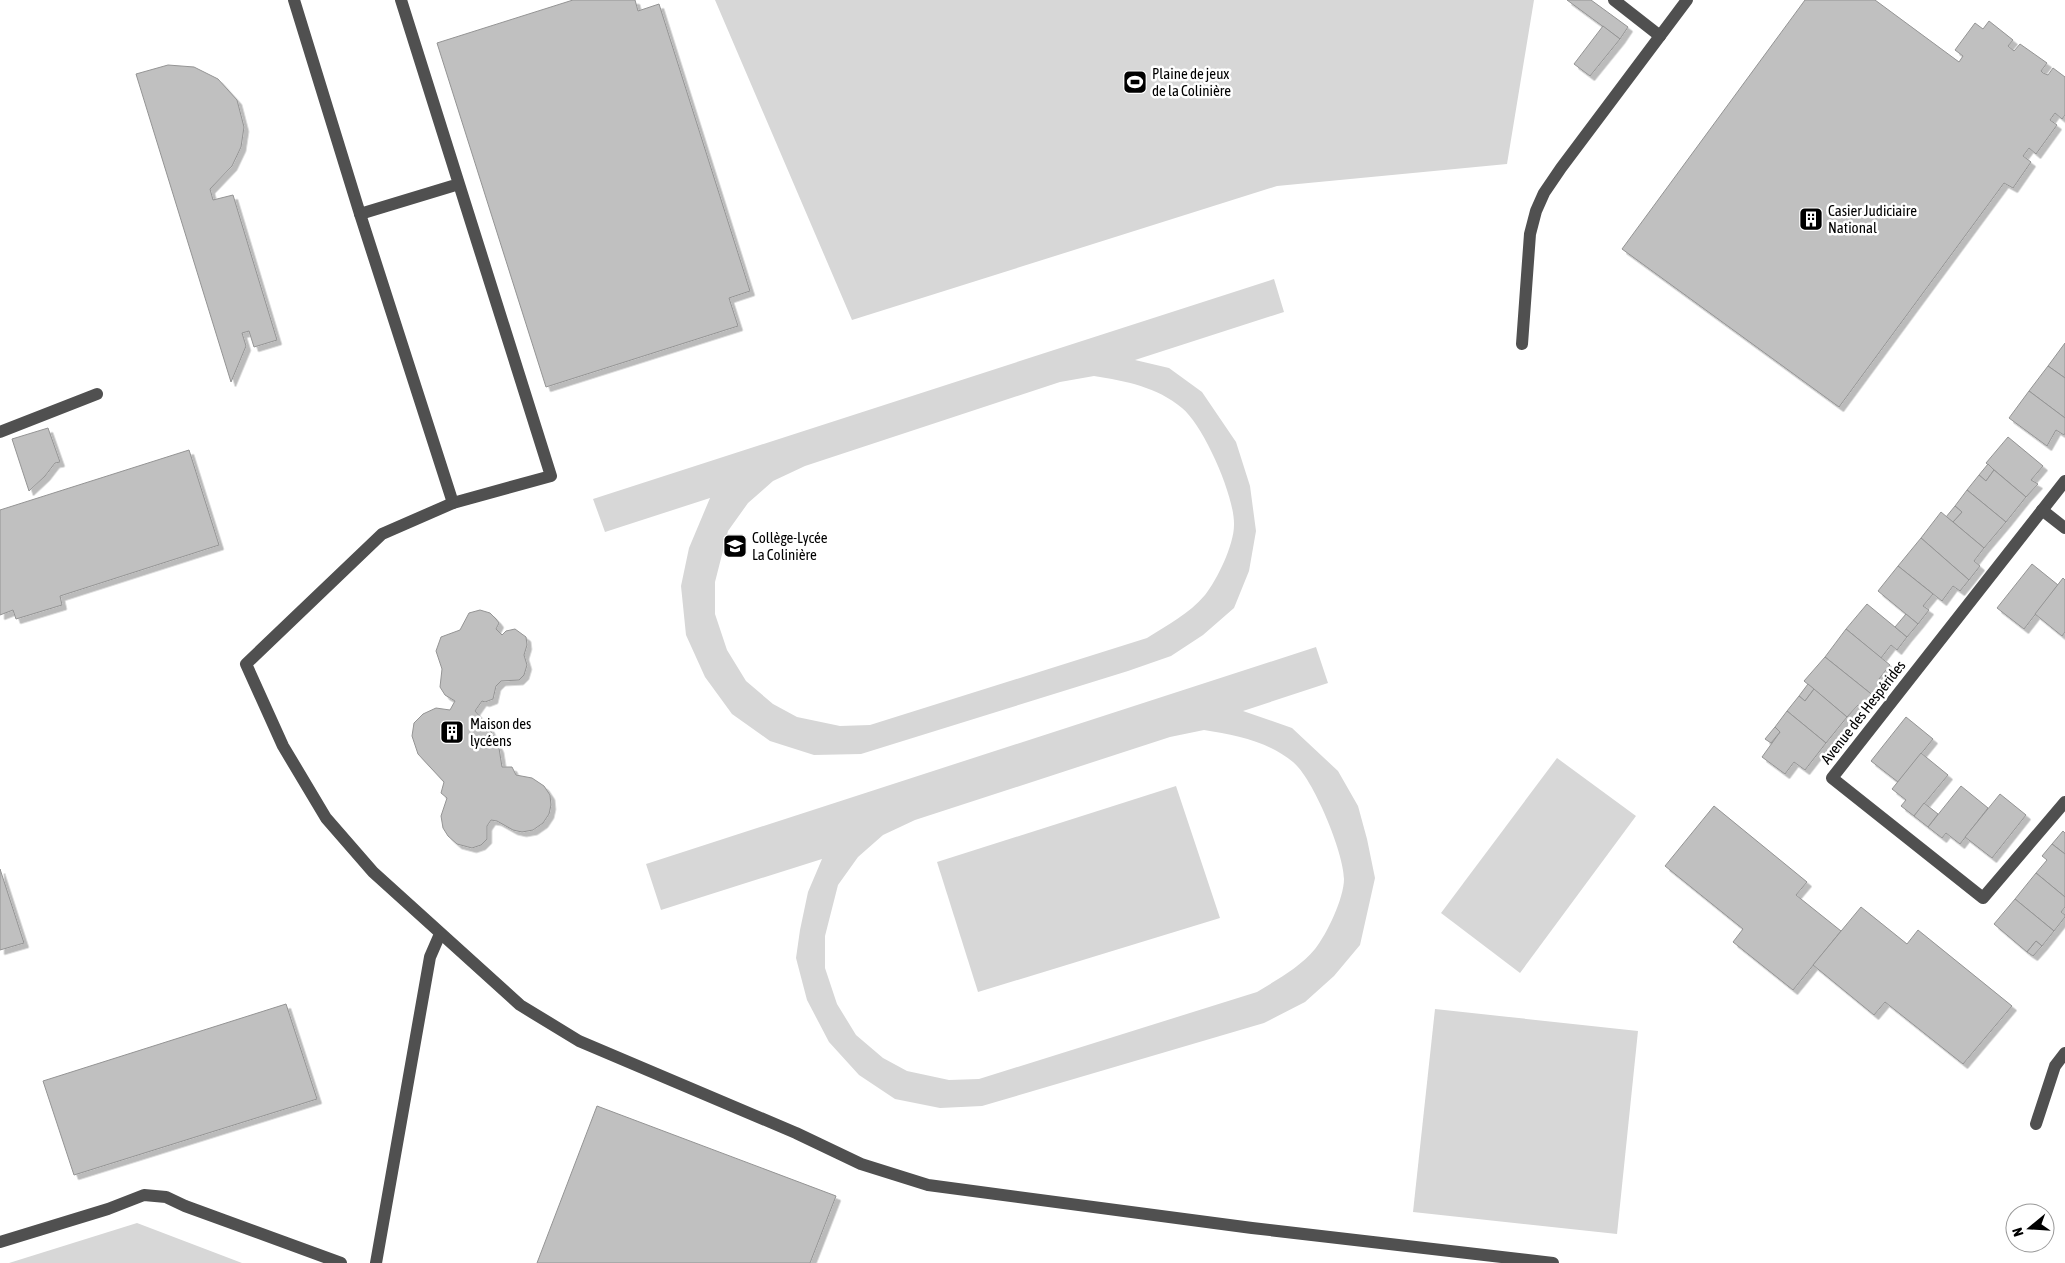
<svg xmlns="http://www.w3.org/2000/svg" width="2065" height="1263" font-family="'Asap Condensed',sans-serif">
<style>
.green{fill:#d7d7d7;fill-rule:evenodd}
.building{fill:#c0c0c0;stroke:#949494;filter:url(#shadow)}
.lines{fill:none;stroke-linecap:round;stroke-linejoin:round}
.minor{stroke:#505050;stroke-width:12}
.labels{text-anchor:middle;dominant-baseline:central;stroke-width:5;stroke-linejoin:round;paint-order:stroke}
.poi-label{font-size:15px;fill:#000;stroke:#fff;text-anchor:start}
.street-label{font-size:15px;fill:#000;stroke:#fff}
</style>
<defs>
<filter id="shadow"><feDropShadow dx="4.5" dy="4.5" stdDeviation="0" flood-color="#0004"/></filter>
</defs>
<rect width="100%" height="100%" fill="#fff"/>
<g class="green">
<polygon points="715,0 1534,0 1507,164 1277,186 852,320"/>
<path d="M1274,279L1284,312L1135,360L1169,368L1202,392L1236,442L1250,486L1256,531L1249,571L1234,608L1203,635L1171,656L1128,671L861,754L814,755L770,741L732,714L705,677L686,635L681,586L689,548L710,498L605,532L593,499ZM1094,376C1126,381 1157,387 1182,408C1204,426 1235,497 1234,525C1234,545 1217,580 1205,595C1189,614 1167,625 1147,638L870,725L840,726L797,717L773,704L746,681L727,650L715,614V582L728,531L748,503L773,481L805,466L1060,382Z"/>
<path d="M1316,647L1328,683L1243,711L1292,728L1338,771L1358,806L1367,839L1375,878L1360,945L1334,976L1305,1002L1264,1023L982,1106L940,1108L895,1099L859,1075L829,1042L807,1000L796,958L800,930L808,892L822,859L661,910L646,864ZM1204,730C1236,735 1267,741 1293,762C1313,778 1344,853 1344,879C1344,898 1327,934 1315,949C1299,968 1278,979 1257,992L979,1079L949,1080L907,1071L883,1058L856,1035L837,1004L825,968V936L838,885L858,857L883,835L915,820L1170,737Z"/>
<polygon points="1557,758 1636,816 1520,973 1441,913"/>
<polygon points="1176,786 1220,918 978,992 937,862"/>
<polygon points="1435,1009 1638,1031 1617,1234 1413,1212"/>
<polygon points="137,1223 242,1263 9,1263"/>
</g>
<g class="building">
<polygon points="573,0 635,0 638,11 659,4 750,291 729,298 738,326 546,387 437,43"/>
<polygon points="1567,0 1591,0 1628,27 1620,39"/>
<polygon points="1805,0 1875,0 1959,62 1963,56 1955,50 1975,23 1983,29 1989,21 2013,40 2008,46 2014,51 2020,44 2047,63 2041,71 2043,73 2048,75 2053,68 2065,77 2065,115 2062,119 2055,113 2050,120 2057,125 2036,154 2029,148 2023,156 2031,162 2013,188 2004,183 1839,407 1622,249"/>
<polygon points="1603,26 1620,39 1590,76 1574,64"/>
<polygon points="168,65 194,67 218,79 237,100 244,127 241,147 232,166 210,189 213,200 233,195 277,340 254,347 249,331 242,333 246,346 231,382 136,74"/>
<polygon points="2065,343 2065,378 2048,366"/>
<polygon points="2048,366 2065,378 2065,418 2029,391"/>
<polygon points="2029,391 2065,418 2065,433 2064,435 2056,430 2047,446 2009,418"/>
<polygon points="48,428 60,462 55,463 45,476 29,491 12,439"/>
<polygon points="2008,437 2043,466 2031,480 2038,484 2026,497 1986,463"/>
<polygon points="189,450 219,545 60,596 62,605 16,619 13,610 0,615 0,510"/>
<polygon points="1988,464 1994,470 1986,481 1979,475"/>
<polygon points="1994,470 2026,497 2006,522 1967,490 1979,475 1986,481"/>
<polygon points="1967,490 2006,522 1984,548 1953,522 1962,512 1955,506"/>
<polygon points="1955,506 1962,512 1953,522 1946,517"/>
<polygon points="1941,512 1984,548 1974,561 1980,566 1969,580 1921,538"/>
<polygon points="1921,538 1969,580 1960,591 1953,586 1942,601 1898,566"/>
<polygon points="2032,564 2058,585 2024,629 1997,608"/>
<polygon points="1898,566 1933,594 1923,606 1929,610 1918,624 1878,591"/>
<polygon points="2063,578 2065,580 2065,632 2062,636 2035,614"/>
<polygon points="1867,604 1907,637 1897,650 1891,645 1881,658 1846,629"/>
<polygon points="480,610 490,613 496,619 499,623 496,629 502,635 506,631 515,629 526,637 527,645 524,655 527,665 524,675 519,680 501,681 496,686 493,699 485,702 482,701 475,711 489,727 499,748 502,767 512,767 516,775 532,778 544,786 550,795 551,805 549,814 543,823 533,830 522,832 513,830 497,821 491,820 487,826 487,839 481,845 472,848 457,844 448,836 443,828 441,816 447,798 441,793 444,782 418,754 412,736 414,723 423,714 436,708 450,710 455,701 445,695 440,687 442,669 436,651 441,637 460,630 469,613"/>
<polygon points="1906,614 1918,624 1907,637 1895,627"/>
<polygon points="1846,629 1890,665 1879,679 1885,684 1875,697 1825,657"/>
<polygon points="1825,657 1875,697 1864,709 1858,705 1847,717 1804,681"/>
<polygon points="1808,684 1814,689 1805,701 1799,696"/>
<polygon points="1814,689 1847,717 1826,743 1787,711 1799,696 1805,701"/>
<polygon points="1787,711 1826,743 1805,770 1794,762 1785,774 1762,757 1780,732 1775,727"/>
<polygon points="1906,717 1933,739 1898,782 1871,761"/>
<polygon points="1775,727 1780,732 1771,743 1765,739"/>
<polygon points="1921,753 1948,775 1914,816 1901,806 1906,800 1892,789"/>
<polygon points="1961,786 1988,808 1960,844 1946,833 1942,838 1928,827"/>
<polygon points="2000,794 2026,815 1992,858 1965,837"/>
<polygon points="1924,803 1938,814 1928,827 1914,816"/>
<polygon points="1714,806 1807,882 1796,895 1841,931 1793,990 1733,942 1743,929 1665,866"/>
<polygon points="2063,831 2065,833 2065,854 2052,844"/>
<polygon points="2052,844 2065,854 2065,897 2036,873 2047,860 2042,856"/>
<polygon points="0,869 24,943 0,950"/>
<polygon points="2036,873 2065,897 2065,907 2061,912 2065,915 2065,917 2054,931 2015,899"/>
<polygon points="2015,899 2054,931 2042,946 2036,941 2027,952 1994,924"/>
<polygon points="1861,907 1907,944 1918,930 2012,1006 1963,1064 1885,1002 1874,1015 1813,965"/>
<polygon points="2036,941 2042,946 2033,956 2027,952"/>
<polygon points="286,1004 317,1099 74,1175 43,1081"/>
<polygon points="597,1106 836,1196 810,1263 537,1263"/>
</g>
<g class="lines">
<g class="minor">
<polyline points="294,0 360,214"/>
<polyline points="401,0 551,476 453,503 360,214 459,184"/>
<polyline points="1614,0 1660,36"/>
<polyline points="1522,344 1530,234 1536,211 1544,193 1561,168 1687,0"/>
<polyline points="0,432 97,394"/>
<polyline points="2065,481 1832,778 1983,898 2065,802"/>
<polyline points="453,503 382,534 246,664 283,746 326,818 373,872 520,1005 579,1041 796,1133 861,1164 928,1185 1252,1228 1553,1263"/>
<polyline points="2042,510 2065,528"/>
<polyline points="2036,1124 2055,1066 2065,1053"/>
<polyline points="0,1242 108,1209 144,1195 166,1197 185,1206 341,1263"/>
<polyline points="376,1263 430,957 440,934"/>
</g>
</g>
<defs>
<g id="stadium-square" transform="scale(1.25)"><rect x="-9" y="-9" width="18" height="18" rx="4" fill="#000" stroke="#fff"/><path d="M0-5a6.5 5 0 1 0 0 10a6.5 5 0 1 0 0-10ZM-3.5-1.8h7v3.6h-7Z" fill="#fff"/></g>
<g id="building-square" transform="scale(1.25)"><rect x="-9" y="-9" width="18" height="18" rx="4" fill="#000" stroke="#fff"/><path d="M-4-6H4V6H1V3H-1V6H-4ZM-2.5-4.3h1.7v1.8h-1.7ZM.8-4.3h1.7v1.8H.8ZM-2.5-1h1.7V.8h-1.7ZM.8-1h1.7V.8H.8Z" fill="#fff"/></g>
<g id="school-square" transform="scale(1.25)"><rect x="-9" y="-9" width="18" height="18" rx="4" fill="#000" stroke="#fff"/><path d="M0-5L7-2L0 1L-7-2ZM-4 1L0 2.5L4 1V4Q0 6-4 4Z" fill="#fff"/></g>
</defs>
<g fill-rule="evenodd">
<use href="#stadium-square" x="1135" y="82"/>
<use href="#building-square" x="1811" y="219"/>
<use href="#school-square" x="735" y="546"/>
<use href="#building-square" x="452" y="732"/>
</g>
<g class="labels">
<g class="poi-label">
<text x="1152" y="73">Plaine de jeux<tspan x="1152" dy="17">de la Colinière</tspan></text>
<text x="1828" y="210">Casier Judiciaire<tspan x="1828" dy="17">National</tspan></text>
<text x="752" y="537">Collège-Lycée<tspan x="752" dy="17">La Colinière</tspan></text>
<text x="470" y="723">Maison des<tspan x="470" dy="17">lycéens</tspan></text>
</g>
<g class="street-label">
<text transform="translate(1863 712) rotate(-52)">Avenue des Hespérides</text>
</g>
</g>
<g transform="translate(2030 1228) rotate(252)"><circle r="24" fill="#ffffff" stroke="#999999"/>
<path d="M0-4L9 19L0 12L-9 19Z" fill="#000000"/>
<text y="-8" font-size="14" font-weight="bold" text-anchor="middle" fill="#000000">N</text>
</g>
</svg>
